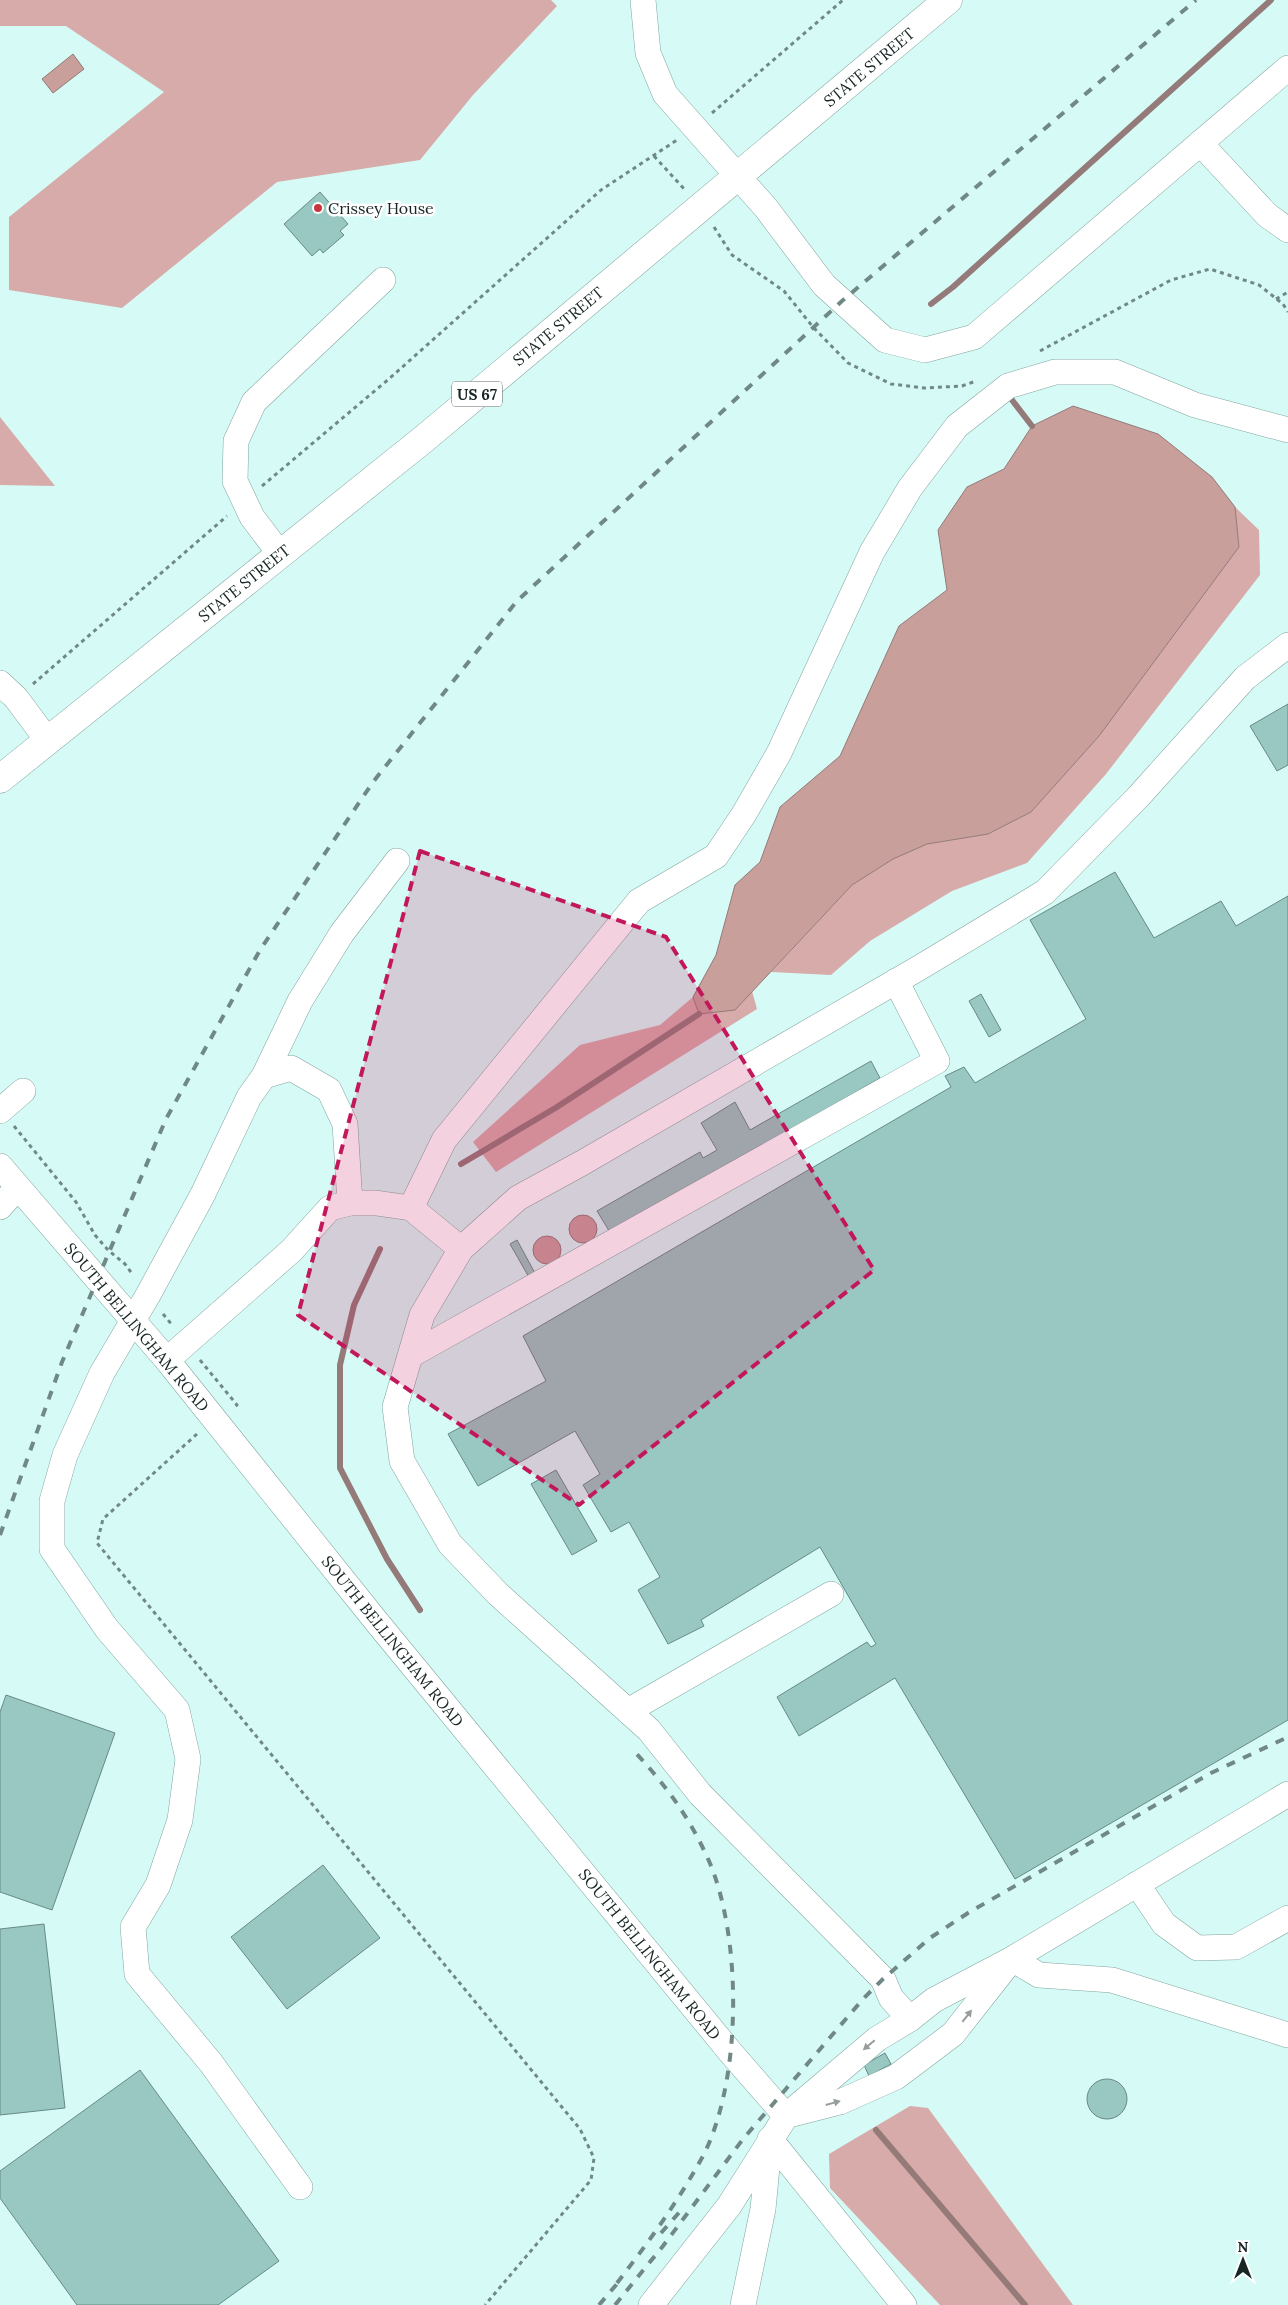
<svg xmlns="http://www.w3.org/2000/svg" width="1288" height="2305" font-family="Lora,serif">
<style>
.forest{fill:#d6aba9}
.water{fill:#c99f9c;stroke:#947a78}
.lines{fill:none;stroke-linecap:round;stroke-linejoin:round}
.stream{stroke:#947a78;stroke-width:6}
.building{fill:#98c8c1;stroke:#678a85}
.minor-casing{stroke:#82a5a0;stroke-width:26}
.major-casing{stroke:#82a5a0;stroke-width:29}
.path{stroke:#708986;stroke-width:3;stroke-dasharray:4 4;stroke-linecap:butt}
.minor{stroke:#fff;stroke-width:25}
.major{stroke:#fff;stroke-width:28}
.rail{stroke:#708886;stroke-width:4;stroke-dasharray:9 9;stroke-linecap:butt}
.oneway{fill:#979d9c}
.marked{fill:#c2185b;fill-opacity:0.2;stroke:#c2185b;stroke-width:4;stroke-dasharray:10 6;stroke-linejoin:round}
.poi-dot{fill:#c6363f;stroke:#fff;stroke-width:2}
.labels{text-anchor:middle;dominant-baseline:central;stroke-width:5;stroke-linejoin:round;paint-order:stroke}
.shield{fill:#fff;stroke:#5d6666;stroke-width:1}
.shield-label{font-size:15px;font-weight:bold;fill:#172524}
.street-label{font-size:16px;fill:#172524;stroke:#fff}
.poi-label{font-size:16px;fill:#172524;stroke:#fff;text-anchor:start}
</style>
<rect width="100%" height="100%" fill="#d6fbf6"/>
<g class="forest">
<polygon points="0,0 551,0 557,6 473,95 420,160 277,182 122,308 9,290 9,217 164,92 66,26 0,26"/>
<polygon points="0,417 55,486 0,485"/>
<polygon points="1235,507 1259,530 1260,575 1106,774 1027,863 952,891 870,941 831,975 771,972 852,885 893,859 927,844 988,834 1031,812 1099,736 1239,547"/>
<polygon points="752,991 757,1009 496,1172 473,1142 580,1045 660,1025 693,997 699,1014 734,1010"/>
<polygon points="910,2106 928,2108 1073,2305 940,2305 830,2188 829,2154"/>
</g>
<g class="water">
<polygon points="73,54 84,69 53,93 42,79"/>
<polygon points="1073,406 1158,434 1212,477 1235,507 1239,547 1099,736 1031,812 988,834 927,844 893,859 852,885 735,1010 699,1014 693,997 716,955 735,885 760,862 780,807 840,756 899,626 947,590 938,530 967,487 1004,469 1032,426"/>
<circle cx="583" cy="1229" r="14"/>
<circle cx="547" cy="1250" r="14"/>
</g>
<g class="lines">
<g class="stream">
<polyline points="931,304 953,287 1271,0"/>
<polyline points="1012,400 1032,426"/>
<polyline points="461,1164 557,1107 699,1014"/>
<polyline points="380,1249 354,1305 340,1365 340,1468 387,1559 420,1610"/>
<polyline points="876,2130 1025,2305"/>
</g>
</g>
<g class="building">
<polygon points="320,192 348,224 340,231 344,235 323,253 320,249 312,256 284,224"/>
<polygon points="1288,704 1288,765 1277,771 1250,726"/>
<polygon points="1115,872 1154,938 1221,901 1236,926 1288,896 1288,1720 1015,1879 895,1678 799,1736 777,1697 867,1642 871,1647 876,1644 820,1547 701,1620 704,1626 668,1644 638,1590 660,1577 629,1522 611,1532 583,1485 600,1474 575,1431 478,1486 448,1434 546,1381 523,1336 951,1087 945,1076 964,1067 975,1083 1086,1019 1030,920"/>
<polygon points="981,994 1001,1030 989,1037 969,1001"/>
<polygon points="871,1061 880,1078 611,1234 597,1211 700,1152 703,1158 717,1150 701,1123 735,1102 750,1130"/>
<polygon points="517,1240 536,1275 530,1279 510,1244"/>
<polygon points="556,1470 597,1541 572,1555 531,1484"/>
<polygon points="6,1695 115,1733 52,1910 0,1892 0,1712"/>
<polygon points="323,1865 380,1938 287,2009 231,1937"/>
<polygon points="44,1924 65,2108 0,2115 0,1929"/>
<polygon points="885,2053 891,2064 869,2076 864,2065"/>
<polygon points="140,2070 279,2261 218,2305 77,2305 0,2198 0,2171"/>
<circle cx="1107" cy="2099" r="20"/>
</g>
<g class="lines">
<g class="minor-casing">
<g id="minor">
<polyline points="643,0 648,53 665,94 766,208 824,285 885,340 925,350 974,337 1288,68"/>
<polyline points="1200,143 1267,215 1288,230"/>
<polyline points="280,554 252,517 235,481 236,441 254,402 383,280"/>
<polyline points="0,683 16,698 48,741"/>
<polyline points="264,1076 291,1068 329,1090 345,1124 350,1203"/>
<polyline points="0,1111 23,1091"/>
<polyline points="0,1166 167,1360 376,1621 731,2053 786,2116"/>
<polyline points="0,1207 18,1187"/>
<polyline points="411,1208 444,1140 639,901 716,856 744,814 779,753 872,552 910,488 957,426 1008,386 1055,372 1115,372 1195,405 1288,430"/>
<polyline points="411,1355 937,1061 896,981"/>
<polyline points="167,1360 291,1251 330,1208 350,1203 376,1203 411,1208 461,1249"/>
<polyline points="628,1711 831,1594"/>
<polyline points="1137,1884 1164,1924 1197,1948 1236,1947 1288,1918"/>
<polyline points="910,2019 891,1998 883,1979 700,1794 649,1730 498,1594 450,1544 402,1461 395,1407 422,1315 461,1249 518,1198 582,1163 919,968 1045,892 1139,796 1245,678 1288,645"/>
<polyline points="793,2114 840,2102 896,2077 953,2034 1012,1959 1039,1975 1112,1980 1288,2035"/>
<polyline points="770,2139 904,2305"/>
<polyline points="300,2187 211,2063 137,1974 133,1927 158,1885 180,1820 188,1759 177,1710 107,1629 52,1549 52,1501 65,1455 102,1373 148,1295 203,1194 249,1097 264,1076 300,1001 342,933 397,861"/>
<polyline points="651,2305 729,2206 786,2116 877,2039 910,2019 934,2000 1012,1959 1288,1794"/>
<polyline points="743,2305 763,2209 769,2146"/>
</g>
</g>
<g class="major-casing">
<polyline id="major" points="0,779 425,438 948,0"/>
</g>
<g class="path">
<polyline points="712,113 843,0"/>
<polyline points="654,156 686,191"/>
<polyline points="714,227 732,255 784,291 813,327 848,363 891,384 924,388 962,386 976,381"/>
<polyline points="1276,299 1288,292"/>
<polyline points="1040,351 1171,280 1210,269 1259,285 1283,304 1288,312"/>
<polyline points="262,486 390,378 601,190 677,140"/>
<polyline points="33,684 227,516"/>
<polyline points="14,1126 76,1202 95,1235 108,1250 125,1264 133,1275"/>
<polyline points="163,1314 173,1326"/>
<polyline points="200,1360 237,1405 234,1407"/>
<polyline points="197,1434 103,1519 97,1543 580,2129 594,2158 591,2180 485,2305"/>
</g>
<use href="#minor" class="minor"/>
<use href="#major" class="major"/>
<g class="rail">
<polyline points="0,1535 62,1362 166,1119 260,950 373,782 517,601 842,301 1196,0"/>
<polyline points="661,2233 684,2207"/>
<path d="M617,2283C648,2243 680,2199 704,2154C742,2078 742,1938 709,1861C689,1816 665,1784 632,1749"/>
<polyline points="599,2305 622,2278"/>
<polyline points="615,2305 663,2246 743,2139 863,1999 883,1979 930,1938 968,1913 1211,1773 1288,1737"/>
</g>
</g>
<defs><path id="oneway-solid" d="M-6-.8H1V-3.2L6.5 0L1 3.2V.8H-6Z" transform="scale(1.25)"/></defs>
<g class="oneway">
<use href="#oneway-solid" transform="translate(967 2016) rotate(-52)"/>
<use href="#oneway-solid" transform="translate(869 2045) rotate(140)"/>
<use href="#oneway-solid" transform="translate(833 2103) rotate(-16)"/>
</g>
<path class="marked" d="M420,851L666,937L874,1270L579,1505L298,1315Z"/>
<circle class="poi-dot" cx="318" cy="208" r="5"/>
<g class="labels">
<rect class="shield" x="452" y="381.5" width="50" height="25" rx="4"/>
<g class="shield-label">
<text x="477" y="394">US 67</text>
</g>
<g class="street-label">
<text transform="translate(869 67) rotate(-40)">STATE STREET</text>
<text transform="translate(558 326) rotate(-40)">STATE STREET</text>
<text transform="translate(244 583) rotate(-39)">STATE STREET</text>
<text transform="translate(137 1327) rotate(50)">SOUTH BELLINGHAM ROAD</text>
<text transform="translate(393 1641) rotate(51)">SOUTH BELLINGHAM ROAD</text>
<text transform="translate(650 1954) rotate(51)">SOUTH BELLINGHAM ROAD</text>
</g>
<g class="poi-label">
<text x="328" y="208">Crissey House</text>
</g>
</g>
<g transform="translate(1243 2260)" stroke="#ffffff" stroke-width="4" paint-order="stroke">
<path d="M0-4L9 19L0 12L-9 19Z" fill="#172524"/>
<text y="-8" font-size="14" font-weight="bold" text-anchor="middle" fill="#172524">N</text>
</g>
</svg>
